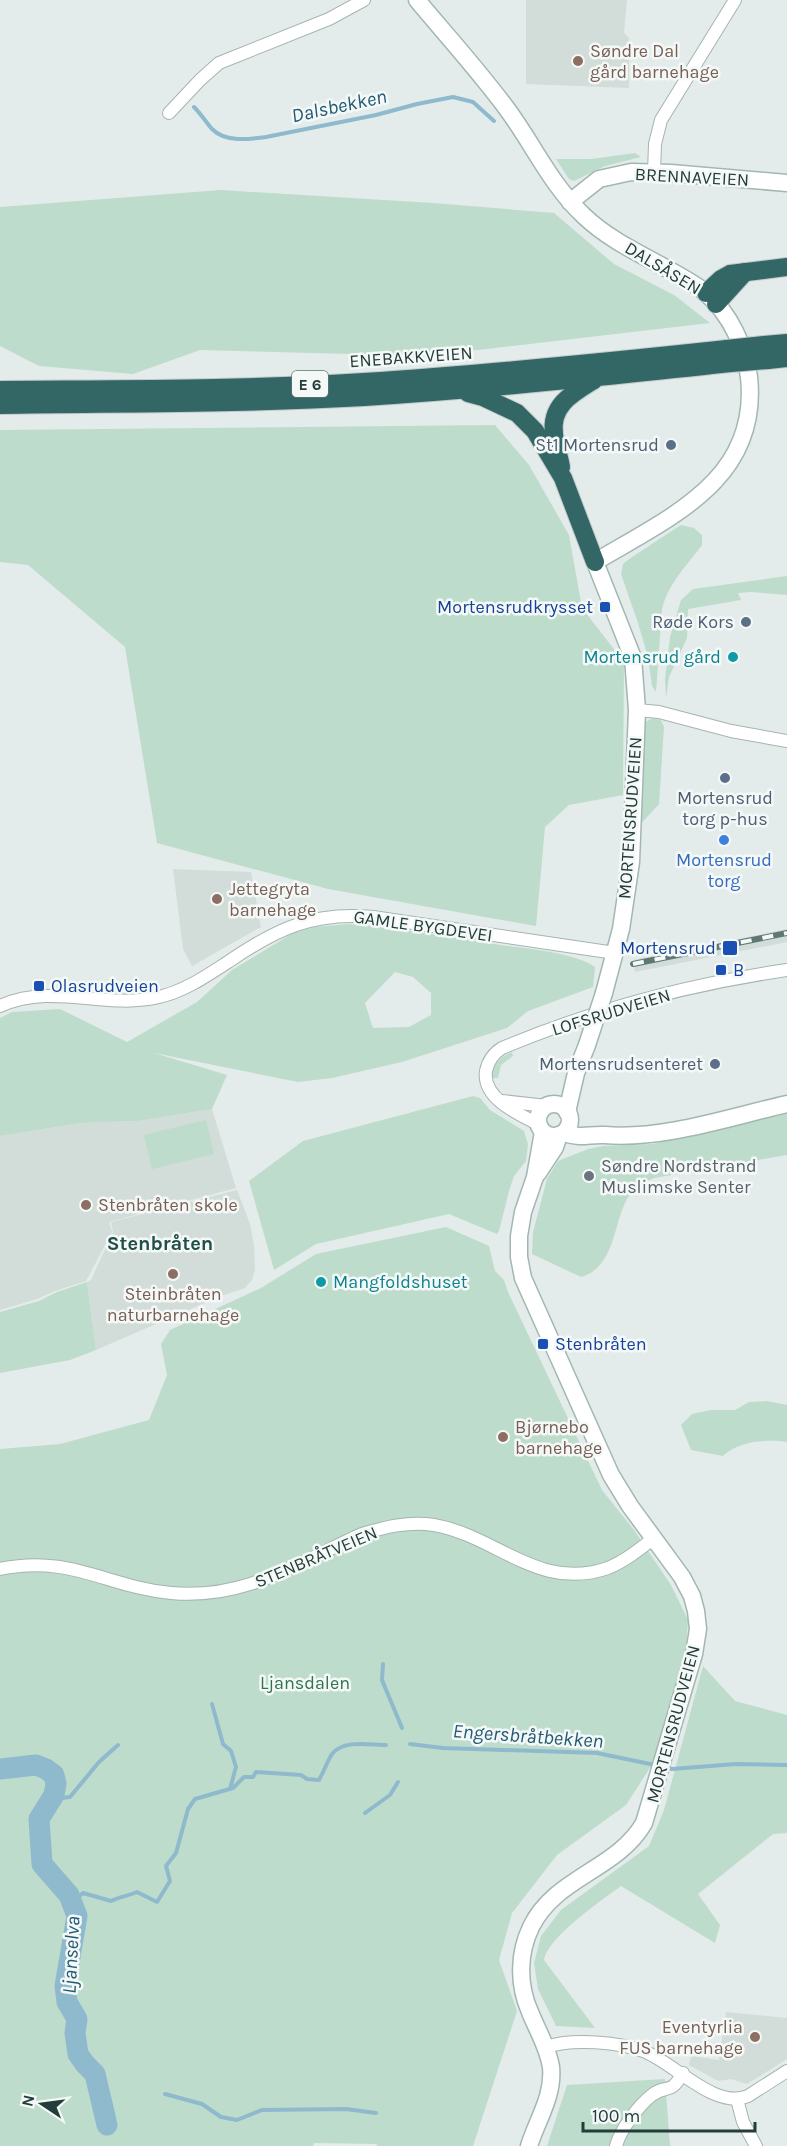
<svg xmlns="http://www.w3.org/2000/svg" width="787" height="2146" font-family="Karla,sans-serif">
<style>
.built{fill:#d2dcd9}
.green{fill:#bedccb;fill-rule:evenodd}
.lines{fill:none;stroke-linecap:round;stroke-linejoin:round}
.stream{stroke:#8fbace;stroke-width:4}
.river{stroke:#8fbace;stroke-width:21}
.street-casing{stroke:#a6b4b2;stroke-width:14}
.secondary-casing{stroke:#a2b7b3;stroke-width:19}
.highway-casing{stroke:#c2c9c8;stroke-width:20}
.street{stroke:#fff;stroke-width:12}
.secondary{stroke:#fff;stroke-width:16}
.highway{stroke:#326765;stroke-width:18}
.rail-casing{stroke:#5f7875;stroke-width:6}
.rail{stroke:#f4f9f7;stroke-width:4;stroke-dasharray:11;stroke-linecap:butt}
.secondary-bridge-casing{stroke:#a2b7b3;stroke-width:19;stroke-linecap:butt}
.highway-bridge-casing{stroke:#c2c9c8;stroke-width:20;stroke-linecap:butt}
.secondary-bridge{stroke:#fff;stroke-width:16}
.highway-bridge{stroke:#326765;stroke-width:18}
.education-dot{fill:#8d6e63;stroke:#f4f9f7;stroke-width:2}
.service-dot{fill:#5c6f8a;stroke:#f4f9f7;stroke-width:2}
.transit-dot{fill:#1a4fb4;stroke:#f4f9f7;stroke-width:2}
.culture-dot{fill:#0f9aa8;stroke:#f4f9f7;stroke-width:2}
.shop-dot{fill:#3f7fe0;stroke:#f4f9f7;stroke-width:2}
.worship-dot{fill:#6b7280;stroke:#f4f9f7;stroke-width:2}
.labels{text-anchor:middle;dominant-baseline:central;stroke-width:5;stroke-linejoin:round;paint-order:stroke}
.shield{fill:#f4f9f7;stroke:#627573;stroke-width:1.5}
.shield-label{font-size:16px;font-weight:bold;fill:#243d3a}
.education-label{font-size:18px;fill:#785e54;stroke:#f4f9f7;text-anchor:start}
.street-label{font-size:18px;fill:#243d3a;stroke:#f4f9f7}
.service-label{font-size:18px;fill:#4e5e75;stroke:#f4f9f7;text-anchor:end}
.transit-label{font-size:18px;fill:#164399;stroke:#f4f9f7;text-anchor:start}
.culture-label{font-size:18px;fill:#0d838f;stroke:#f4f9f7;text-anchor:end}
.shop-label{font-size:18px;fill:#366cbe;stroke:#f4f9f7}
.worship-label{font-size:18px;fill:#5b616d;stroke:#f4f9f7;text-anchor:start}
.park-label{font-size:18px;fill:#317154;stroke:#f4f9f7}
.water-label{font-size:20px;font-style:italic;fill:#225975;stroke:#f4f9f7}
.neighbourhood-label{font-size:20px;font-weight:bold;fill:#214e4a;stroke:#f4f9f7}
</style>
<rect width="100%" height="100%" fill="#e3ecea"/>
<g class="built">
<polygon points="526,0 627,0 624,33 629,38 629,88 526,84"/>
<polygon points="173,869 251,872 261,927 192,966 183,949"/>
<polygon points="787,929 787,942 635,972 633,960"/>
<polygon points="212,1109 236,1188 109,1222 112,1232 86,1281 55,1291 37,1299 0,1310 0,1136 81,1123 138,1121"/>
<polygon points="237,1190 250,1224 254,1245 255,1269 252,1280 245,1288 218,1297 96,1350 87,1282 91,1280 113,1232 111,1222"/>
<polygon points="726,2012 787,2018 787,2059 747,2084 731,2079 718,2081 689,2065 691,2056 719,2060"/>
</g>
<g class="green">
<polygon points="635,153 641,157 605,166 574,181 569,179 556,159 591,159"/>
<polygon points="221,190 433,203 554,213 614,264 674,295 710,323 426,356 200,350 133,374 39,366 0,346 0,207"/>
<polygon points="495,425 529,465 569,535 582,608 624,662 623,795 569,805 545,827 536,926 328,889 157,843 125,647 28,565 0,562 0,430"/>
<path d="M681,525L694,528L702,535V545C687,565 668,584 662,609L656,692L652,686L648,657L638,623L621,574L623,564L632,557Z"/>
<polygon points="787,576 787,595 751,592 738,593 741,600 688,609 687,638 669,677 666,698 665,680 670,637 681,600 693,589"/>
<polygon points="653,718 661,720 664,727 659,804 637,828 642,730 645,722"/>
<path d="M349,924C400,928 450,937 501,945C526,949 574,952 595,967L593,987L528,1011L507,1028L402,1062L332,1078L298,1082L154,1053L227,1075L212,1109L138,1121L81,1123L0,1136V1018L12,1012L60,1009L127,1042L197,1002L232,970L293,933L314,927ZM395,972L413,977L431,993V1015L409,1027L373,1028L365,1003Z"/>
<path d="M512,1052L513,1056L501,1065L498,1078H491C493,1064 500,1057 512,1052Z"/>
<polygon points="473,1096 480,1098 490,1110 524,1131 528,1144 526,1161 514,1176 509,1191 499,1231 497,1234 449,1214 316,1244 274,1270 249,1181 303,1141"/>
<path d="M787,1114V1155L654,1178C647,1181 638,1184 633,1190C612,1214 619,1266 581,1277L532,1254L533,1232L547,1179L558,1161L588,1149L603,1146L652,1144L743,1122Z"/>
<polygon points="206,1120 214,1154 152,1169 144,1135"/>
<polygon points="446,1227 489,1246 495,1271 504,1280 508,1292 602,1490 634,1530 671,1585 688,1620 686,1650 653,1763 626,1805 557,1855 512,1913 499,1960 517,2011 473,2146 378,2146 376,2144 314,2143 313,2146 0,2146 0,1449 60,1444 149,1420 167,1375 161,1344 170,1330 261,1288 316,1254"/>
<polygon points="87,1282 96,1350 70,1360 0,1373 0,1312 39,1301 57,1292"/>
<path d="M767,1401L787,1405V1442C767,1439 738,1441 723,1456L691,1450L681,1425L692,1414L711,1410H735L749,1402Z"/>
<path d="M703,1666L735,1701L787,1715V1833L773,1834L698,1894L720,1925L715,1943L621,1886C602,1900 548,1937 544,1960L595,2028L556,2026L538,1989L534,1963L541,1936L561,1910L649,1846L664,1810Z"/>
<polygon points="665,2079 670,2146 547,2146 567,2085"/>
</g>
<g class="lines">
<g class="stream">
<path d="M194,107C201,114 206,122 212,129C226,143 249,139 266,137L376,115L417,104L453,97L473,102L494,121"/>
<polyline points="383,1664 382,1680 402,1728"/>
<polyline points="212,1704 223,1744 231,1751 236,1767 230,1789"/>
<polyline points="410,1744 443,1748 597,1753 655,1765"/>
<polyline points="665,1768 672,1769 736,1764 787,1765"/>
<polyline points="52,1799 70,1797 99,1762 118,1745"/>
<polyline points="365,1813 390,1795 398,1782"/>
<path d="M72,1902L83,1893L111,1901C119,1897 127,1896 137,1892L157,1902L170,1881L166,1866L176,1853L188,1809L195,1799L233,1788L244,1777H253L256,1772L301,1775L307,1779L319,1780C324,1771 327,1762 332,1754C344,1739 370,1745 386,1745"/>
<polyline points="165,2094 202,2104 221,2117 237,2120 262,2110 346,2109 376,2113"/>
</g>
<polyline class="river" points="0,1769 36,1765 46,1769 54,1775 56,1784 54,1795 39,1819 42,1864 69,1895 77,1916 65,1986 67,2002 77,2019 75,2033 78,2054 85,2064 95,2074 107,2125"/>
<g class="street-casing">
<g id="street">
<polyline points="169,113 200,80 219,63 329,19 364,0"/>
<polyline points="654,172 655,144 661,120 735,0"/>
<polyline points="637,710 659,712 731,731 787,741"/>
<path d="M0,1006C54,982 105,1010 159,997C185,991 206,976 228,962C276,929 314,911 373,917L615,953"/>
<polyline points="502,1101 547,1106"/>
<path d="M538,1124C518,1114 482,1098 486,1071C488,1061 494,1053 502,1048C593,1010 690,984 787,970"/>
<path d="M0,1569C70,1554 107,1587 171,1593C245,1600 297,1563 362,1534C385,1527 409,1521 434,1525C497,1536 539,1592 608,1568C625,1561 640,1549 654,1538"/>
<path d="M546,2047C572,2038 620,2042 646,2052C676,2065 716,2110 748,2096L787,2071"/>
<polyline points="737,2099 743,2122 756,2146"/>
<path d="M616,2146C620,2130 639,2105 652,2095C668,2083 669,2097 683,2073"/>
</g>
</g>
<g class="secondary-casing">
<g id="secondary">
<path d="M417,0C447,36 479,71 507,109C533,144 551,185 584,216C607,238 636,252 664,267C678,275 694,283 706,293C730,314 745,346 749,377C760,480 670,517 595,562L633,658L637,710L631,862L621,929L604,993"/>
<polyline points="570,202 599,179 631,172 671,173 787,183"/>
<circle cx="554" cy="1120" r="16"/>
<polyline points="567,1112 576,1073 587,1045"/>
<path d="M564,1133C583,1139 588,1134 605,1135C662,1140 730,1117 787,1104"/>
<polyline points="538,1173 555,1147 559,1135"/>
<path d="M529,2146C537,2120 554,2096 551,2067C548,2047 537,2030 530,2012C518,1985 518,1954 531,1927C555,1877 617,1870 644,1823L694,1654L698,1629L696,1611L692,1596L682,1577L630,1506L611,1475L523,1278L519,1257V1236L523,1212L535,1177L543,1132"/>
</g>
</g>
<g class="highway-casing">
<g id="highway">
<polyline points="706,293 721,279 730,274 787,267"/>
<polyline points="716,304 745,272"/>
<polyline points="764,345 787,343"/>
<polyline points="768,360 787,358"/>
<path d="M0,390C121,389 243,390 364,382C485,374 606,362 727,349"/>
<polyline points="468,393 483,397 517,413 535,431 563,478 595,562"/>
<path d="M0,405C121,403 243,404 364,397C487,389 609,376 731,363"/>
<path d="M561,467C559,456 555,445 554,434C550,405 573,393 594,380"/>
</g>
</g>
<use href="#street" class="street"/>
<use href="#secondary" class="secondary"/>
<use href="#highway" class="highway"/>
<g class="rail-casing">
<polyline id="rail" points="633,964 787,933"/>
</g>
<use href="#rail" class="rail"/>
<g class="secondary-bridge-casing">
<polyline id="secondary-bridge" points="587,1045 604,993"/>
</g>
<g class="highway-bridge-casing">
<g id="highway-bridge">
<polyline points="727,349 764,345"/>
<polyline points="731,363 768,360"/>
</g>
</g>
<use href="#secondary-bridge" class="secondary-bridge"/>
<use href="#highway-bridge" class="highway-bridge"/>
</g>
<g class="education-dot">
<circle cx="578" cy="61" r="6"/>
<circle cx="217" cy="899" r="6"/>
<circle cx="86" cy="1205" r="6"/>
<circle cx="173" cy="1274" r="6"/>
<circle cx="503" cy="1437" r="6"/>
<circle cx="755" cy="2037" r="6"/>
</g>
<g class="service-dot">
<circle cx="671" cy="445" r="6"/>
<circle cx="746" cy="622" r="6"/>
<circle cx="725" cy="778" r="6"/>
<circle cx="715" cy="1064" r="6"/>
</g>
<g class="transit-dot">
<rect x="599" y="601" width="12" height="12" rx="3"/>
<rect x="722" y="940" width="16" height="16" rx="3"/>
<rect x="715" y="964" width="12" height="12" rx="3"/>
<rect x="33" y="980" width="12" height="12" rx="3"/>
<rect x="537" y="1338" width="12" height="12" rx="3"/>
</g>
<g class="culture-dot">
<circle cx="733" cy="657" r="6"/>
<circle cx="321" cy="1282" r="6"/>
</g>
<circle class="shop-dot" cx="724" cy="840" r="6"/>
<circle class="worship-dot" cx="589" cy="1176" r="6"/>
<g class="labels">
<rect class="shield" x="292" y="371" width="36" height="26" rx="4.5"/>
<g class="shield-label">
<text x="310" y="384">E 6</text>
</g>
<g class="education-label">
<text x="590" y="51">Søndre Dal<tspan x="590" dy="21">gård barnehage</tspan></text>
<text x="229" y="889">Jettegryta<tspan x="229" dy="21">barnehage</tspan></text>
<text x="98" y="1205">Stenbråten skole</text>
<text x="173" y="1294" text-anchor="middle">Steinbråten<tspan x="173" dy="21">naturbarnehage</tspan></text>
<text x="515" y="1427">Bjørnebo<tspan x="515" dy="21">barnehage</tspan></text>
<text x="743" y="2027" text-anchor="end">Eventyrlia<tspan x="743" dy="21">FUS barnehage</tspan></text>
</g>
<g class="street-label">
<text transform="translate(692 177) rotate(3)">BRENNAVEIEN</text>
<text transform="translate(663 268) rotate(31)">DALSÅSEN</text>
<text transform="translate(411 357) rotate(-4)">ENEBAKKVEIEN</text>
<text transform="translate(630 818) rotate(-86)">MORTENSRUDVEIEN</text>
<text transform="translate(423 926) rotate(8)">GAMLE BYGDEVEI</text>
<text transform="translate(611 1012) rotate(-17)">LOFSRUDVEIEN</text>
<text transform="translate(316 1557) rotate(-23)">STENBRÅTVEIEN</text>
<text transform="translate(673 1724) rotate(-75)">MORTENSRUDVEIEN</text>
</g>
<g class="service-label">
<text x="659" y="445">St1 Mortensrud</text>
<text x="734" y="622">Røde Kors</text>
<text x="725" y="798" text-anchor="middle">Mortensrud<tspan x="725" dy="21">torg p-hus</tspan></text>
<text x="703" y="1064">Mortensrudsenteret</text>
</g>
<g class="transit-label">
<text x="593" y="607" text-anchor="end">Mortensrudkrysset</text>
<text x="716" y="948" text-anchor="end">Mortensrud</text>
<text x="733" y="970">B</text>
<text x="51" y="986">Olasrudveien</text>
<text x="555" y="1344">Stenbråten</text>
</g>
<g class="culture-label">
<text x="721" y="657">Mortensrud gård</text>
<text x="333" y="1282" text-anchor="start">Mangfoldshuset</text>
</g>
<g class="shop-label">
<text x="724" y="860">Mortensrud<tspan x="724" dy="21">torg</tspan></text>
</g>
<g class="worship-label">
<text x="601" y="1166">Søndre Nordstrand<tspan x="601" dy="21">Muslimske Senter</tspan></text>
</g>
<g class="park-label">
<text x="305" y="1683">Ljansdalen</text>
</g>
<g class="water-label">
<text transform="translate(339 106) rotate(-12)">Dalsbekken</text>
<text transform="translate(528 1736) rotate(4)">Engersbråtbekken</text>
<text transform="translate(71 1955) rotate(-87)">Ljanselva</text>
</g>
<g class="neighbourhood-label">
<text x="160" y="1243">Stenbråten</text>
</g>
</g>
<g transform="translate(42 2104) rotate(283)" stroke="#f4f9f7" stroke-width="4.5" paint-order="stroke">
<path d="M0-4.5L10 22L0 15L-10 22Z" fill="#243d3a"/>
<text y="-9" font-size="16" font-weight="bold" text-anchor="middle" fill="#243d3a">N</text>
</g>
<path d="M583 2122v9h172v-9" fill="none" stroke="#243d3a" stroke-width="3"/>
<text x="592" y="2122" font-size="18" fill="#243d3a" stroke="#f4f9f7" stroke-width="4.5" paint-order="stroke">100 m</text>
</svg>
